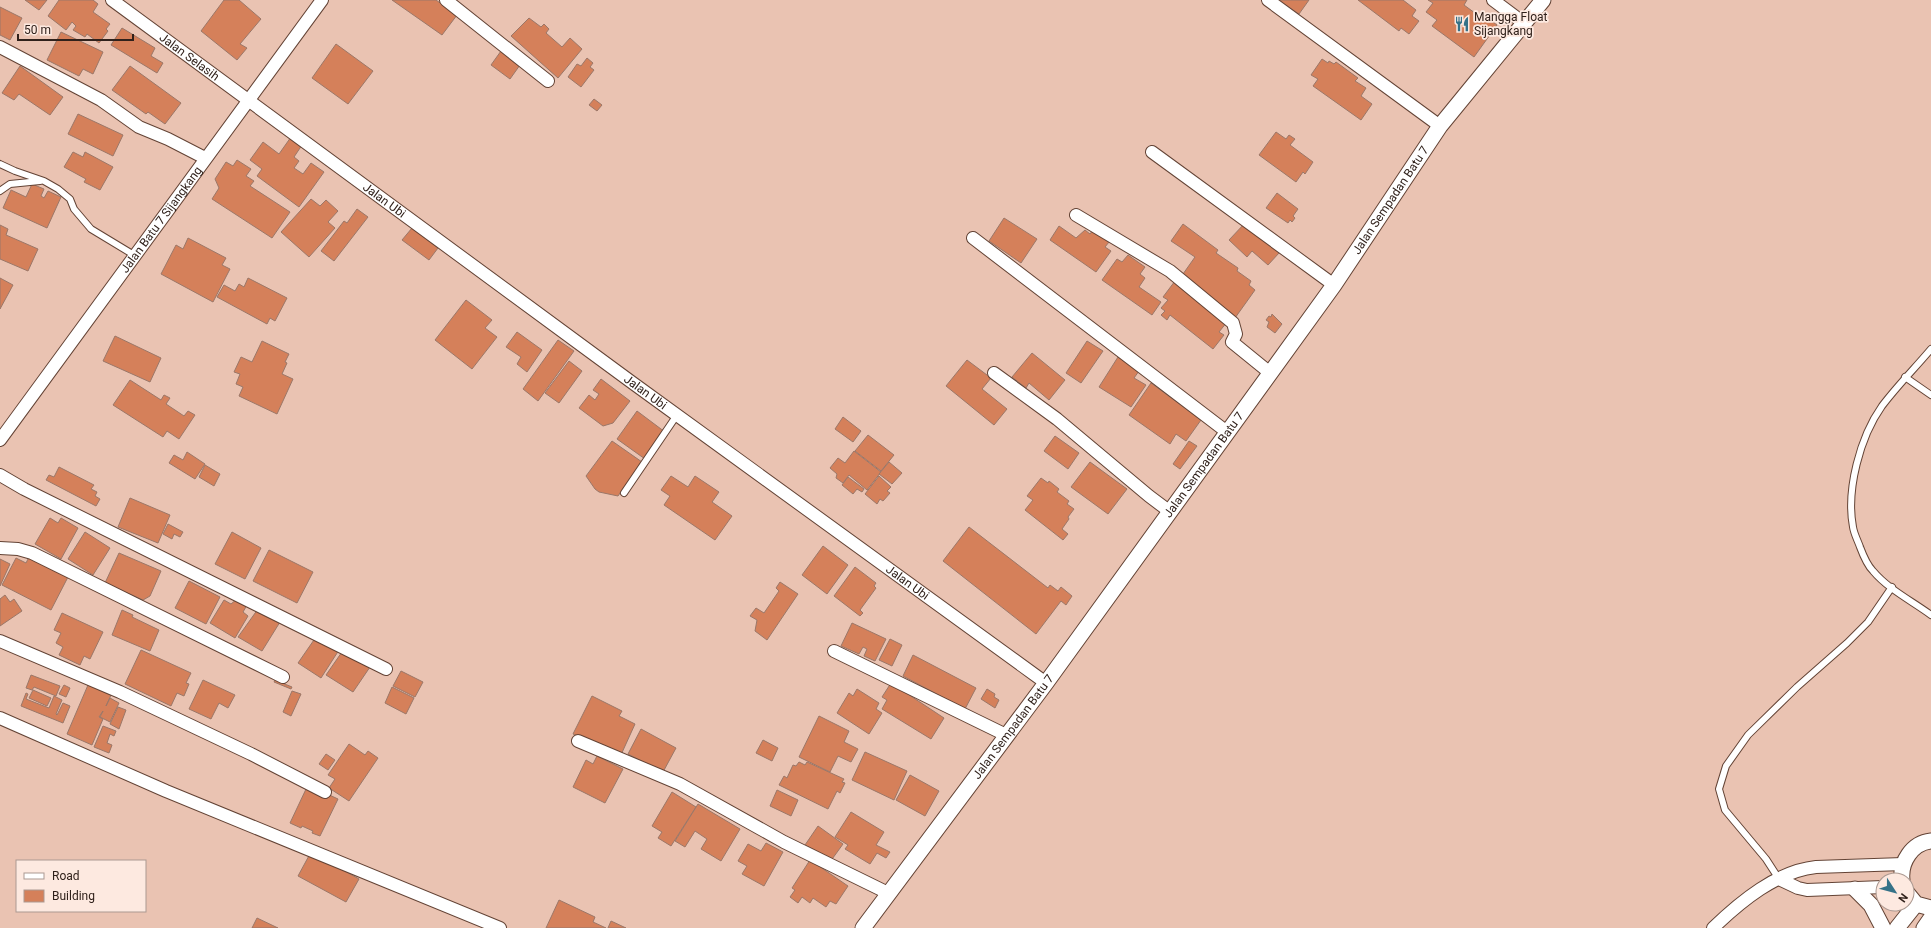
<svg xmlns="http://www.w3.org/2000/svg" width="1931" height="928" font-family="Roboto,sans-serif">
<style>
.building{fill:#d5805a;stroke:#9b7768}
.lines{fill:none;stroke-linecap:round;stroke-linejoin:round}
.service-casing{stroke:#634335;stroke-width:8}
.minor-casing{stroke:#634335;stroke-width:14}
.tertiary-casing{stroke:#634335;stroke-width:17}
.service{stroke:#fff;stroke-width:6}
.minor{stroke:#fff;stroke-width:12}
.tertiary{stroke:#fff;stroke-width:15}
.labels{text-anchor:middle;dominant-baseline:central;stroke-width:3.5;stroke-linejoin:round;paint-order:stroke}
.poi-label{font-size:12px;fill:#30211b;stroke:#fde9e0;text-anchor:start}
.street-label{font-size:12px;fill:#30211b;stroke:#fde9e0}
</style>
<rect width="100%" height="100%" fill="#eac3b2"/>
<g class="building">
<polygon points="25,0 47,0 39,10"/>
<polygon points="59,0 93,0 98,4 93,12 110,24 106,29 108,31 99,43 87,34 85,37 73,30 76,26 72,22 66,30 48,16"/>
<polygon points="224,0 239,0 261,19 240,44 247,48 237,60 201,31"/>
<polygon points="392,0 436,0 457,15 442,35"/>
<polygon points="1278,0 1309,0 1299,14"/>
<polygon points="1358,0 1403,0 1416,10 1412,16 1419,21 1409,34 1401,28 1399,31"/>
<polygon points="1428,0 1467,0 1464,5 1479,16 1481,15 1486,17 1497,25 1474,57 1432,26 1437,20 1426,12 1433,3"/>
<polygon points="0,7 22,18 10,40 0,35"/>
<polygon points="529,18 541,27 544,24 549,29 546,33 562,47 570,38 582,49 558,78 511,36"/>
<polygon points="122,28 155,48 151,56 163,63 157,73 111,45"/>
<polygon points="61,32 103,52 93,74 83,69 79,76 47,60"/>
<polygon points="336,44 373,71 348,104 312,78"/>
<polygon points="501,51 520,65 510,79 491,65"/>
<polygon points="587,58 593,63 590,67 594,70 581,87 568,77 577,64 581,66"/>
<polygon points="1322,59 1328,63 1329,61 1334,64 1336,62 1358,78 1355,81 1366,88 1361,96 1372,104 1361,120 1313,86 1318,79 1311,75"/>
<polygon points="20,66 63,97 50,115 19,94 14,100 2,93"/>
<polygon points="130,66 181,103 165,124 148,112 146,114 112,90"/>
<polygon points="594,99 602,105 597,111 589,105"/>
<polygon points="78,114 123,135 113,156 68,134"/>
<polygon points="1276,132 1286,139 1289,135 1295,139 1290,145 1313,162 1305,174 1303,172 1296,182 1259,155"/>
<polygon points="291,137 302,145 294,157 299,161 294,168 303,174 311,163 324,172 299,207 257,176 262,169 250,160 263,142 279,154"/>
<polygon points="73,152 83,157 85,152 113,167 100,190 84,182 86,179 64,167"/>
<polygon points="237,160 251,169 246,176 254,181 250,186 290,212 272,238 212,199 219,188 215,179 226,162 233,166"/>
<polygon points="32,184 44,189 41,196 44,198 48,191 61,197 47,228 3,208 11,190 26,197"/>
<polygon points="1277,193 1298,209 1293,216 1295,218 1292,222 1290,220 1288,223 1266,208"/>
<polygon points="311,199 320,206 326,200 338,211 328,222 335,228 309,257 281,232"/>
<polygon points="357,209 368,217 334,261 321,251 344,221 347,223"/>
<polygon points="1004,218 1037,239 1021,263 989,241"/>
<polygon points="1246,222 1279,253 1268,265 1252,251 1247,257 1229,240"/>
<polygon points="1183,224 1218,250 1216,253 1238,268 1237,271 1251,281 1249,285 1255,290 1235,318 1189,281 1190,279 1183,274 1195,257 1171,241"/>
<polygon points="0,225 8,229 6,235 38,249 28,271 0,259"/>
<polygon points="1059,226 1076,238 1085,230 1090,234 1093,230 1109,242 1105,247 1111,251 1096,272 1050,240"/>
<polygon points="412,228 438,248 429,260 402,240"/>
<polygon points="188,238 226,258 222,265 230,269 213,302 161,274 176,245 183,249"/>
<polygon points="1128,255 1145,267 1140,274 1145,278 1139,287 1161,302 1152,315 1102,280 1117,259 1122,262"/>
<polygon points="0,278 13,285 0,309"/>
<polygon points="248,278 287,298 275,321 270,318 267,324 217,297 224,285 235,291 239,284 244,287"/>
<polygon points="1175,281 1227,322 1219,332 1224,335 1213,349 1170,315 1167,320 1161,315 1165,311 1161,308 1168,300 1163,297"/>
<polygon points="466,300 492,320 485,328 497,337 472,369 435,340"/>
<polygon points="1272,314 1282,324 1275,333 1267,327 1269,322 1266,320 1269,316 1271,317"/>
<polygon points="517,332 542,350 527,372 517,364 521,357 506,347"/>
<polygon points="115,336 161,358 150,382 103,361"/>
<polygon points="558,340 574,351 538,401 523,389"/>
<polygon points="262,341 289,354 285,362 287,363 282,374 293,379 277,414 239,396 243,387 236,384 240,374 234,372 241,357 252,362"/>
<polygon points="1087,341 1103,351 1081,383 1066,373"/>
<polygon points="1032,353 1065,380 1049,400 1029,383 1026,388 1012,377"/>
<polygon points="1118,357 1139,371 1134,378 1146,385 1131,407 1099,387"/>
<polygon points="967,360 991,378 982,389 1007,409 994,425 946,386"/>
<polygon points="569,361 582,371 559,403 545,393"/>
<polygon points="601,379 630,401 613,423 603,426 579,408 589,395 595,400 599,394 593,390"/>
<polygon points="130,380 161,400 164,395 170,398 166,404 184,416 188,411 195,415 179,439 167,431 163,437 113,405"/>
<polygon points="1151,383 1201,420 1186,441 1176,434 1170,444 1129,415"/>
<polygon points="637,411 665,432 645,459 617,439"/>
<polygon points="843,417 861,431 853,442 835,429"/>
<polygon points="868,435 894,455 881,471 855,451"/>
<polygon points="1055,436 1079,453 1068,469 1044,451"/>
<polygon points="612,441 642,462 618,496 599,492 595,489 586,476"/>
<polygon points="1189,441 1197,446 1180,469 1173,464"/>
<polygon points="854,451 881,472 867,490 849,475 843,483 836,478 837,474 830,468 838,458 845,463"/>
<polygon points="187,452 205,464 195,479 169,463 174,455 183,460"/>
<polygon points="889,462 902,473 892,484 879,474"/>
<polygon points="1090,462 1127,489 1108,514 1071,487"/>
<polygon points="205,465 220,474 214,486 199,477"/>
<polygon points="59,467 94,485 91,489 97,492 95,496 100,499 96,506 46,480 49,475 54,477"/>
<polygon points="671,476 688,487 695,476 719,492 712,502 732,516 715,540 664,505 670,496 661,490"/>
<polygon points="879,476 891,487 887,491 890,493 883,501 880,499 877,504 865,494"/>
<polygon points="848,477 864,489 862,492 857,489 853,494 842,485"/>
<polygon points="1041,478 1048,483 1049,481 1059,489 1057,492 1069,501 1067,504 1074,509 1068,517 1069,519 1062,529 1068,534 1063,540 1025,510 1033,500 1027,496"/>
<polygon points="130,498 170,515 158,543 118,527"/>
<polygon points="50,518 58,523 61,518 78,528 61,559 35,544"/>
<polygon points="168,524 183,532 180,537 174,534 172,539 163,534"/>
<polygon points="969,527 1048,588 1050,585 1058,591 1061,587 1072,596 1066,605 1061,601 1036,634 943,561"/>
<polygon points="85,532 110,548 93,575 68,559"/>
<polygon points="232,532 261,548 245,579 215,564"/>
<polygon points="823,546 848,565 827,594 802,575"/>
<polygon points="269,550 313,572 297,603 253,581"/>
<polygon points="119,553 161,571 150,596 143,600 105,583"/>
<polygon points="29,557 68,577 51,610 2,585 16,558 26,563"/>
<polygon points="0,559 10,564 0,586"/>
<polygon points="855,567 876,583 874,586 876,588 860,610 863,613 860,616 834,596"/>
<polygon points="189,581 220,597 206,624 175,608"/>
<polygon points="780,582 798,594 767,640 755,631 757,620 750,616 756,608 764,613 779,591 776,588"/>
<polygon points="5,595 10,602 14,599 22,611 0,626 0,599"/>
<polygon points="237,599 247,605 243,612 248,616 235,638 210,623 224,600 231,604"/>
<polygon points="258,609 280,622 262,651 238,637"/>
<polygon points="122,610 133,615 132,617 159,630 150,651 112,635"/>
<polygon points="62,613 103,632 90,659 84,656 80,665 59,655 63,647 56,643 61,633 54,630"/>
<polygon points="852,623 886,639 875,661 864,656 867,649 863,647 859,654 841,646"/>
<polygon points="316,637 339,650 321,678 298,663"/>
<polygon points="890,639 902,645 892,666 879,660"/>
<polygon points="344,649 370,667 353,692 326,675"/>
<polygon points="141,650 191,673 186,683 189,684 184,696 177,693 171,706 125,684"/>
<polygon points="913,655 976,688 965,709 903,676"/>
<polygon points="401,671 423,682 415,697 393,686"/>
<polygon points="31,675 60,686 56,696 34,687 32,690 26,688"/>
<polygon points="203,680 235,695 228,708 219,703 211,719 189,709"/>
<polygon points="275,680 292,687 291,689 274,682"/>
<polygon points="891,683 944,718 931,739 882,709 887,700 882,697"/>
<polygon points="64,685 70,688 66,697 59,694"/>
<polygon points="88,685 111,695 106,706 110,698 119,703 110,722 100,717 103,711 99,717 103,719 92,745 67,734"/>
<polygon points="392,687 414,698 406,714 385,703"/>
<polygon points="857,689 879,703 876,709 882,713 869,734 837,713 849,693 853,696"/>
<polygon points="987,689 995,694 994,697 999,700 995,708 981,699"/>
<polygon points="33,690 51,698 47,706 29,698"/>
<polygon points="292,691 301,694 291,716 283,712"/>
<polygon points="26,693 28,694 26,699 49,708 54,696 62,700 56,714 57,715 63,703 70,706 63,723 21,706"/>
<polygon points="592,696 622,711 619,716 635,724 620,757 573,734"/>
<polygon points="118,707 126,710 119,729 110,724"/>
<polygon points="819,716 849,731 844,742 858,749 851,762 838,756 830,772 799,757"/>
<polygon points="103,726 116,731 114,736 110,734 107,743 112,745 109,753 94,747"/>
<polygon points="641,729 676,748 663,772 628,754"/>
<polygon points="763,740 778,748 772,761 756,753"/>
<polygon points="349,744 365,755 368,751 378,758 349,801 329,788 335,779 328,775"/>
<polygon points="865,752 907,771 894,800 852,780"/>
<polygon points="326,754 335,760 328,770 319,764"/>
<polygon points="597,756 623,769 605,803 573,787 586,760 593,764"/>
<polygon points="799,762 805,765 807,762 844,779 842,782 845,783 840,793 837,791 828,809 779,785 784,776 787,778 793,765 796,766"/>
<polygon points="910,775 939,791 925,816 896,800"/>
<polygon points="310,786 338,799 320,836 312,833 313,831 302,826 301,828 290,823 307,787"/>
<polygon points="777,790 798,800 791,816 770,806"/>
<polygon points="672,792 696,807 671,846 658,838 662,832 652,826"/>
<polygon points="698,804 740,829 721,861 701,849 707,839 695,831 685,847 675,841"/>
<polygon points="851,812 884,832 876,845 890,852 886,858 877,853 870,864 845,849 848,845 835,837"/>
<polygon points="818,826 843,844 830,862 805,845"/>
<polygon points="766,843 783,852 764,886 742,874 747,866 738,861 748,844 761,851"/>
<polygon points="311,852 359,879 346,902 298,876"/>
<polygon points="810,860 848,886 836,904 830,901 826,907 813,898 810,903 802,897 798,903 790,897 795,890 792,888"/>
<polygon points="559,900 595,917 593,922 606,928 546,928"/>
<polygon points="257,918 278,928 252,928"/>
<polygon points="611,921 626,928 608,928"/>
</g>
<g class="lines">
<g class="service-casing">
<g id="service">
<polyline points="0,164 15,171 44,181 58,189 70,199 74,209 91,229 134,255"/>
<polyline points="0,191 10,184 40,181"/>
<path d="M1931,349C1915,368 1897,386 1882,406C1860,437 1846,490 1853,527C1854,534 1858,541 1860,547C1863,555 1867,565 1873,571C1888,589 1912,601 1931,615"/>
<polyline points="1905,377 1931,395"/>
<polyline points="624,493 677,415"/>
<polyline points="1779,879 1766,859 1725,810 1719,789 1726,766 1748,735 1797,687 1847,643 1868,622 1892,587"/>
</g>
</g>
<g class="minor-casing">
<g id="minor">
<path id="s1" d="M112,0L630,381L1046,683"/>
<polyline points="446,0 548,81"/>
<polyline points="1268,0 1440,126"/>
<polyline points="1493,0 1525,24"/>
<polyline points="0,47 101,100 139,127 168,139 205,158"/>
<polyline points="1152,152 1334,285"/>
<polyline points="1076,215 1170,271 1233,323 1236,334 1232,342 1269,372"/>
<polyline points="973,238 1227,432"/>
<polyline points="994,373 1057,419 1149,496 1169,511"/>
<path id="s2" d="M0,440L322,0"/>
<polyline points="0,475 24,489 386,669"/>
<polyline points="0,548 18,549 32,553 283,677"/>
<polyline points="0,641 120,692 251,754 325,792"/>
<polyline points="834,651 1006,735"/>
<polyline points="0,718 166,791 500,928"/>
<polyline points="578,741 680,784 784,842 888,893"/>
<polyline points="1779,879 1798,888 1807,890 1883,887"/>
<path d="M1713,928C1740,902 1777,871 1816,867L1903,864"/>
</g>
</g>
<g class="tertiary-casing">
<g id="tertiary">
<path d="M1902,880C1900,862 1912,843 1931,841"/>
<polyline points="1855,889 1871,905 1883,928"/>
<polyline points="1907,893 1916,904 1931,908"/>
<path id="s3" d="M863,928L1046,683L1334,285L1440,126L1543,0"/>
<polyline points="1897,928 1916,904"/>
<polyline points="1924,928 1931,918"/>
</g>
</g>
<use href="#service" class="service"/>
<use href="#minor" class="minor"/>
<use href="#tertiary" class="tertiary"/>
</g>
<defs>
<g id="restaurant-bare" transform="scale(1.2)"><path d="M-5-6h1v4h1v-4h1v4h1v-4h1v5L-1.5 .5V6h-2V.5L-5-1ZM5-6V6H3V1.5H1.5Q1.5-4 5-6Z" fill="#357288" stroke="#fde9e0" stroke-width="2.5" paint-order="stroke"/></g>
</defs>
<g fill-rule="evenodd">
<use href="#restaurant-bare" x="1462" y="24"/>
</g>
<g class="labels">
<g class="poi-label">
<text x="1474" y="17">Mangga Float<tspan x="1474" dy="14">Sijangkang</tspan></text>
</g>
<g class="street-label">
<text stroke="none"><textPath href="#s1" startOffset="96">Jalan Selasih</textPath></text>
<text stroke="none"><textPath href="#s3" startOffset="899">Jalan Sempadan Batu 7</textPath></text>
<text stroke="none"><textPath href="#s1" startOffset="338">Jalan Ubi</textPath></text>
<text stroke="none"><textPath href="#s2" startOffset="273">Jalan Batu 7 Sijangkang</textPath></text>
<text stroke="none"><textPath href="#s1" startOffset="662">Jalan Ubi</textPath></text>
<text stroke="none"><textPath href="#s3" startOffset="575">Jalan Sempadan Batu 7</textPath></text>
<text stroke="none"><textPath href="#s1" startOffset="986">Jalan Ubi</textPath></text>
<text stroke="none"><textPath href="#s3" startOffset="251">Jalan Sempadan Batu 7</textPath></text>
</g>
</g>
<rect x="16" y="860" width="130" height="52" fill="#fde9e0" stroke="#ab9991"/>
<rect x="24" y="873" width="20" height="6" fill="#ffffff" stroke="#ab9991"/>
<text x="52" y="880" font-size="12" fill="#30211b">Road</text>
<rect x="24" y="890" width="20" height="12" fill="#d5805a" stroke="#ab9991"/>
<text x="52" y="900" font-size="12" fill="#30211b">Building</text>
<g transform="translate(1895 892) rotate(126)"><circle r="19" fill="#fde9e0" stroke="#ab9991"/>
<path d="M0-3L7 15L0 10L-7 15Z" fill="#357288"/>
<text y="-6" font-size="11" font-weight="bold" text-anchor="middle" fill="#30211b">N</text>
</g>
<path d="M18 34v6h115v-6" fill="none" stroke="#30211b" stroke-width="2"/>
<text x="24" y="34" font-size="12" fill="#30211b" stroke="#fde9e0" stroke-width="3" paint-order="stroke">50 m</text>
</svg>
